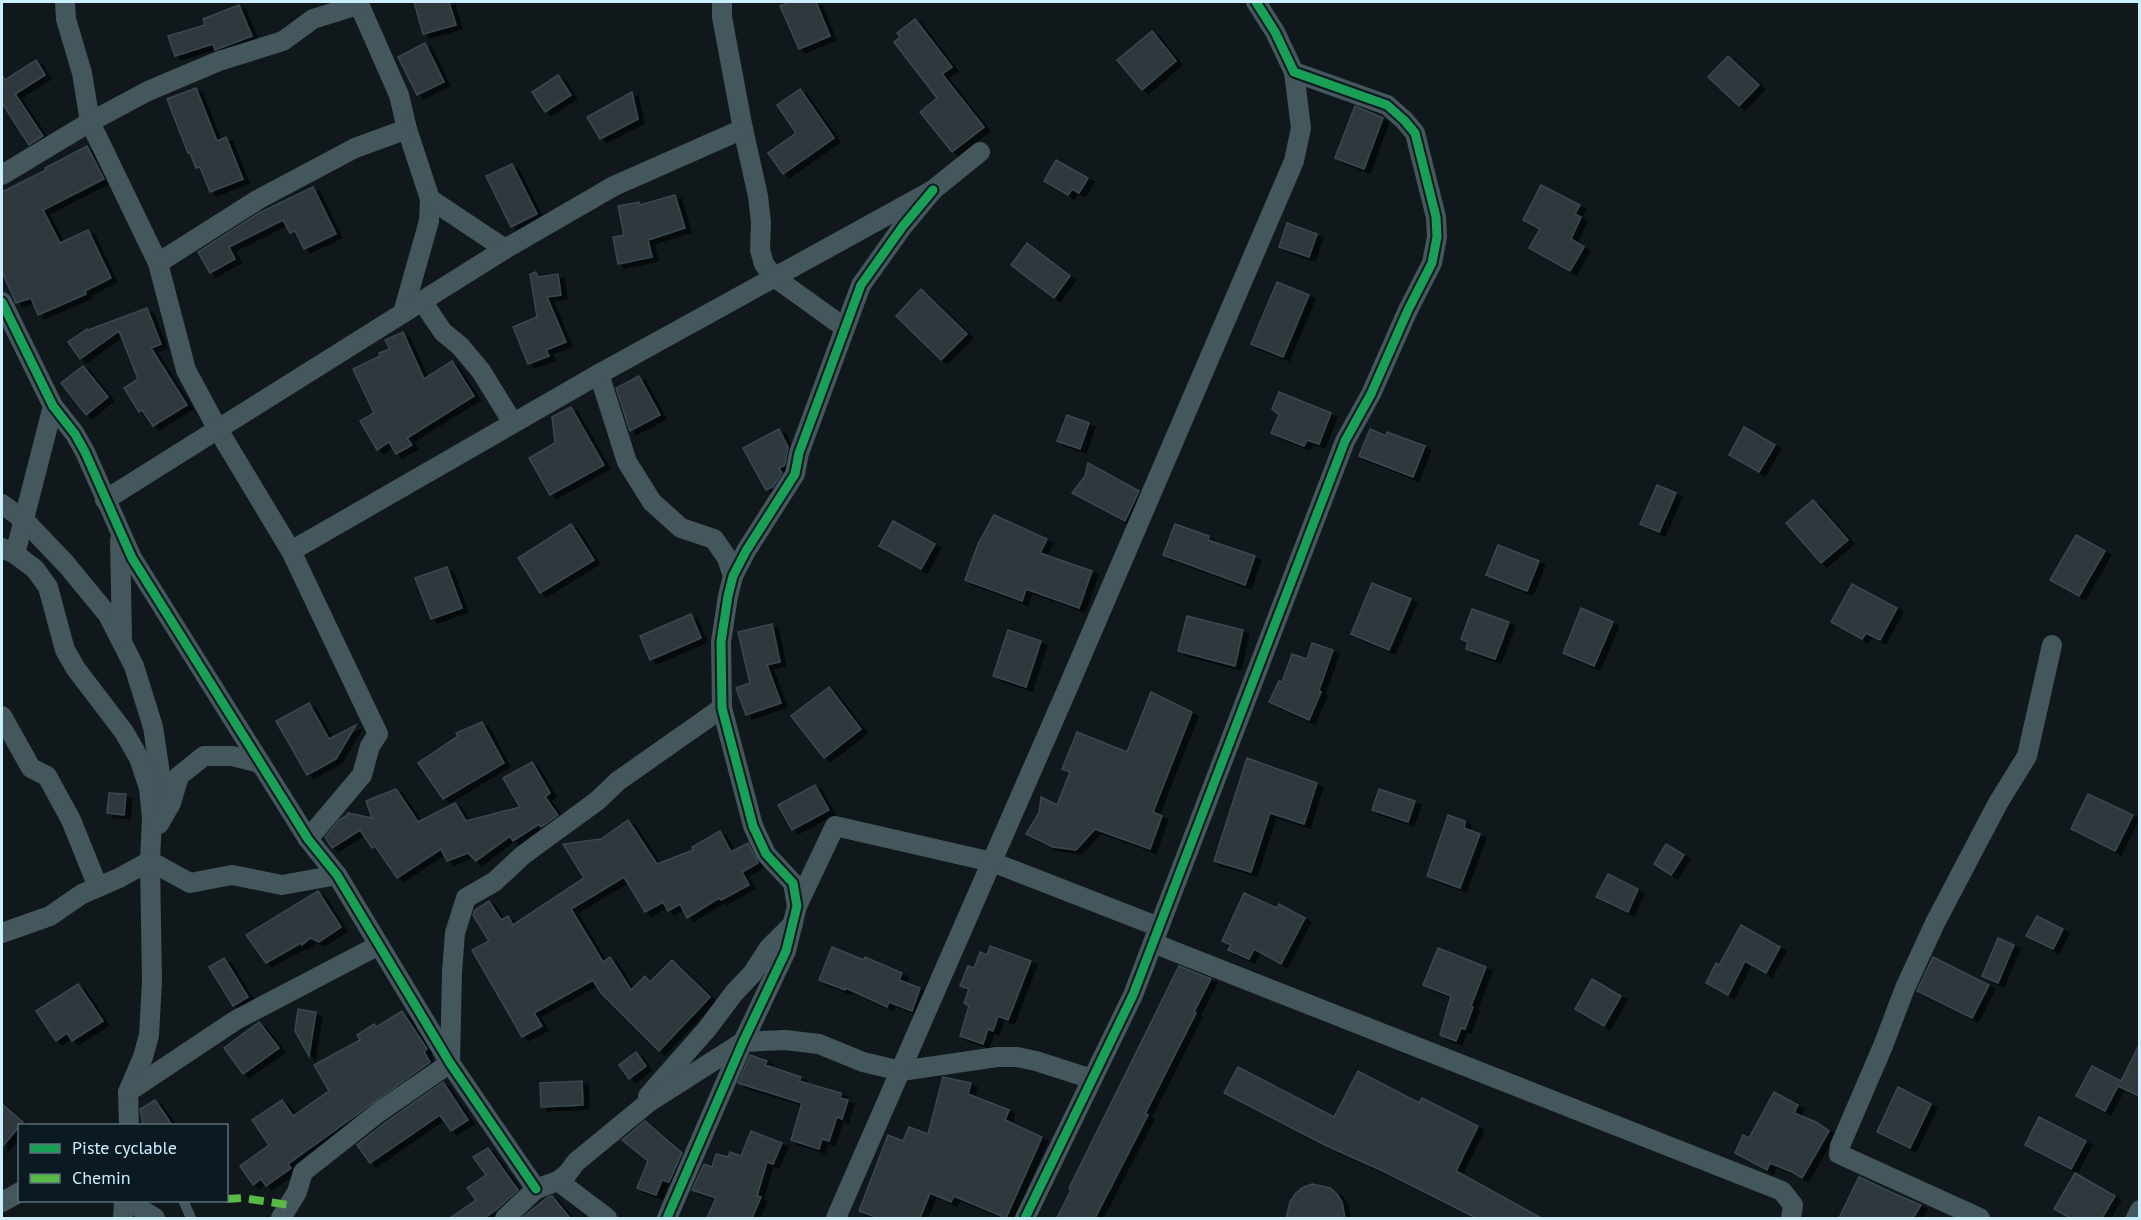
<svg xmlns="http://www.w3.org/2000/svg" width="2141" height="1220" font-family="'PT Sans',sans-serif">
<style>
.building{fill:#2d383e;stroke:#394851;stroke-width:1.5;filter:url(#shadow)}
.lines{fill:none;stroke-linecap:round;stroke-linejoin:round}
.service{stroke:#43575d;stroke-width:10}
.minor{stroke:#43575d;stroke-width:20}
.quiet{stroke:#58b947;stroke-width:8;stroke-dasharray:15 8;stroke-linecap:butt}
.cycleway-casing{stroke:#0b1921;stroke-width:13}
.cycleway{stroke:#1a9f57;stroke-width:9}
</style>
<defs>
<filter id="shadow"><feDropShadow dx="6" dy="4" stdDeviation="0" flood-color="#0009"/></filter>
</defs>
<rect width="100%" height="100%" fill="#10181c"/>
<g class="building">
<polygon points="414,2 449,2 456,25 423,34"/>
<polygon points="790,2 816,2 830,36 799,49 780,6"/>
<polygon points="239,5 252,36 215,50 213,44 175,56 168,36 205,25 203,19"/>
<polygon points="915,19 952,67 942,74 984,127 952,152 920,112 937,98 894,42 900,37 897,33"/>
<polygon points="1152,31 1176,61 1142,90 1117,60"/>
<polygon points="425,43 444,82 417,95 398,57"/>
<polygon points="1728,56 1759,85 1739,106 1708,77"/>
<polygon points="36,60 45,75 15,94 43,136 29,145 2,103 2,75 5,80"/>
<polygon points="558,75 571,95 545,112 532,92"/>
<polygon points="196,88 217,141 226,137 243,179 210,192 200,167 196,168 190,153 188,153 167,99"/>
<polygon points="800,89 834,138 783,174 768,153 796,133 777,105"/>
<polygon points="632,92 638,119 600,139 587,117"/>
<polygon points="1355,106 1383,118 1364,169 1335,158"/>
<polygon points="87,146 104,179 43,210 60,243 88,230 111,278 85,291 86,294 38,315 31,298 16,303 2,272 2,192 46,170 45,168"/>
<polygon points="1056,160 1088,178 1079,193 1072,189 1068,195 1044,181"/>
<polygon points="512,164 537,214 511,227 486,176"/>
<polygon points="1541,185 1580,205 1575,214 1581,217 1571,239 1584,247 1570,271 1529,248 1540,229 1523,220"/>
<polygon points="313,187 336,234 304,249 295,231 290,233 283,220 229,247 235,259 210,273 198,252 259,213"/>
<polygon points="675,195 685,228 648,240 652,257 618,264 613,237 624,235 618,206 639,202 640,205"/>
<polygon points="1287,223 1317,234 1309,257 1279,247"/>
<polygon points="1027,243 1070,276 1054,298 1011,265"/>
<polygon points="536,272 538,277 558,274 561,295 547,297 566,342 546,350 549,356 528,364 513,327 537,317 530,274"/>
<polygon points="1277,282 1309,295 1283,357 1251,344"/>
<polygon points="921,289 967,334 941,360 896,316"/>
<polygon points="147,308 161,344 151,348 187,405 153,426 142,410 139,412 124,388 138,379 119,331 80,359 68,342 87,329 88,330"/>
<polygon points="403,332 424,379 452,361 474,396 407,438 412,445 396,454 389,442 377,450 360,421 374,413 353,369 380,356 379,353 390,349 385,340"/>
<polygon points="83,366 108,397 86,415 61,383"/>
<polygon points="639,376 660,415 630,431 616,388"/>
<polygon points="1279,392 1331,413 1319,444 1307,440 1304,446 1271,433 1279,415 1272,409"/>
<polygon points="571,407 604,465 550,495 529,458 555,443 552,417"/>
<polygon points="1067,415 1089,423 1080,449 1057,441"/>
<polygon points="1744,427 1775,445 1759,472 1729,455"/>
<polygon points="779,429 788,447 785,465 779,468 782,473 773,487 766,490 743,448"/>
<polygon points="1370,429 1386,436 1387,432 1425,446 1413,477 1359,456"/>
<polygon points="1088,463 1139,491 1125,521 1072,493 1085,476"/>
<polygon points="1657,485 1676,493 1659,532 1640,524"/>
<polygon points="1813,500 1848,540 1821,563 1786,523"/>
<polygon points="994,515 1047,539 1040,553 1092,571 1079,608 1026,589 1022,601 965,580 978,544"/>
<polygon points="893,521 935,544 921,569 879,546"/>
<polygon points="571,524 594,560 540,593 518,558"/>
<polygon points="1175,524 1209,536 1208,540 1255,556 1245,585 1163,555"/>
<polygon points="2076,535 2105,551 2079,596 2050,580"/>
<polygon points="1498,545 1539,561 1527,591 1486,575"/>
<polygon points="447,567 462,608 431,619 415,578"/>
<polygon points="1372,583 1411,599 1389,650 1351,634"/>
<polygon points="1852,584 1897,608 1880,640 1866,633 1862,639 1831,622"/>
<polygon points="1581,608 1613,622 1594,666 1563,653"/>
<polygon points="1472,609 1509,622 1495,659 1466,649 1468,642 1461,639"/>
<polygon points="691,614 701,638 650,660 640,636"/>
<polygon points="1187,616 1243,630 1235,666 1178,651"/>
<polygon points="772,624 780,662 767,665 781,703 746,715 736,688 750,683 738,632"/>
<polygon points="1008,630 1041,641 1026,687 993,676"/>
<polygon points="1312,643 1333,650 1319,690 1321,692 1309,720 1269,702 1279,681 1282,682 1292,654 1307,659"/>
<polygon points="829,687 861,729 824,758 791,716"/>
<polygon points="1151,692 1192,712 1153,812 1162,816 1150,849 1095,829 1076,850 1053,847 1026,834 1039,813 1041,797 1057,805 1070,772 1062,769 1077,732 1127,752"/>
<polygon points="309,703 329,739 356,725 336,759 307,775 276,721"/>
<polygon points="482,722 504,763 443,799 418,763 458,736 456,733"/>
<polygon points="1247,758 1317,783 1304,824 1270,813 1251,872 1214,861"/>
<polygon points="532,762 550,793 545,797 558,815 541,827 539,824 513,841 510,836 476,861 468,853 447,861 441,849 397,878 375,846 372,848 360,830 332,848 325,837 339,820 349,814 348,813 372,818 366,801 396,789 418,822 455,803 466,821 520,807 503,778"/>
<polygon points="815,785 829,810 792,830 778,805"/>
<polygon points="1379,789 1415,801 1408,822 1372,810"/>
<polygon points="109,793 126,794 124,815 107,813"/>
<polygon points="2088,794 2133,815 2115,851 2071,829"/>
<polygon points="1448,815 1465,821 1464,828 1480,834 1460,888 1427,876"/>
<polygon points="628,820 657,864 693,850 692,847 720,831 731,852 748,843 758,863 742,872 749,885 721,900 719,898 687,918 680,904 668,911 663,902 645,912 624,877 571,909 603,962 610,957 631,990 645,976 650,982 672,960 710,997 659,1051 601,993 593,980 534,1013 542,1026 522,1037 472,950 489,941 473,915 475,910 489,901 501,920 508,916 513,925 584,878 563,844 601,839"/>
<polygon points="1666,844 1684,855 1671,875 1654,864"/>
<polygon points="1608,874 1638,889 1628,912 1596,897"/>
<polygon points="318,891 341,927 319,942 310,938 302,945 301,943 266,963 246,935"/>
<polygon points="1244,893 1277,908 1279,904 1305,918 1281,964 1254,949 1249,959 1228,950 1231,945 1222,941"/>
<polygon points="2037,916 2063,929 2053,949 2026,936"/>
<polygon points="1741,925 1780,947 1766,973 1745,961 1728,995 1706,983 1716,963 1719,965"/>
<polygon points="1998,938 2014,945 1998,983 1982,976"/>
<polygon points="990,946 1031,961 1008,1020 998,1016 993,1031 988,1029 983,1044 960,1036 969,1006 964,1003 969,989 960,986 968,966 974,968 980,952 987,955"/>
<polygon points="832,947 864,960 865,957 902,973 899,980 920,988 912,1011 889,1002 887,1007 846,988 845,990 819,980"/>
<polygon points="1438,948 1486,967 1471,1006 1473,1007 1465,1029 1461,1028 1456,1041 1440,1035 1451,996 1423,985"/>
<polygon points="1933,957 1989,985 1972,1018 1917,991"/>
<polygon points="224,958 248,997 233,1006 209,967"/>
<polygon points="1179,966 1211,979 1194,1012 1196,1013 1145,1114 1148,1115 1095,1218 1057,1218 1071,1190 1069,1188"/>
<polygon points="1592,979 1621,996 1604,1026 1575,1009"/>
<polygon points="78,984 103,1021 72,1041 67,1033 56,1041 36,1011"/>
<polygon points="298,1009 316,1012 309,1056 295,1031"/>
<polygon points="402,1011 427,1049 424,1052 430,1062 288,1164 291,1168 266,1186 261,1179 253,1185 240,1166 269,1145 252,1120 282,1100 293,1116 329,1091 314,1065 360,1040 357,1035 374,1024 376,1027"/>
<polygon points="259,1022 279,1048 243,1074 224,1048"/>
<polygon points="2139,1045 2139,1096 2118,1086 2105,1111 2076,1096 2092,1066 2121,1081"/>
<polygon points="636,1052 646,1066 629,1079 619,1065"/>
<polygon points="750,1055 767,1061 765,1065 801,1077 799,1081 841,1093 840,1098 848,1100 842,1119 837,1117 829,1141 822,1139 819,1149 791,1140 802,1103 738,1083"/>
<polygon points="1238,1067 1334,1117 1358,1071 1419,1103 1422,1098 1478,1126 1456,1171 1541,1218 1476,1218 1385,1172 1327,1146 1224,1093"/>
<polygon points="943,1077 971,1083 968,1094 1009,1110 1005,1120 1042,1137 1006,1218 954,1196 951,1202 930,1193 920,1218 879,1218 859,1211 888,1135 903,1141 909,1127 928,1134"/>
<polygon points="582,1081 583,1105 541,1107 540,1083"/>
<polygon points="443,1082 468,1120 451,1131 440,1115 370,1163 357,1145 386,1122"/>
<polygon points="1898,1087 1931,1104 1910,1148 1877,1132"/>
<polygon points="1774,1092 1798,1105 1794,1113 1816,1122 1829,1131 1802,1178 1792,1172 1770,1163 1767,1170 1735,1153 1743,1135 1749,1138"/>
<polygon points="155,1100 172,1125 143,1125 140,1109"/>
<polygon points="2,1104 23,1122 2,1147"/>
<polygon points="2039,1117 2086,1141 2071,1169 2025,1145"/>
<polygon points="645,1121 682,1153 669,1182 662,1180 656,1195 637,1188 648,1161 622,1140"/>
<polygon points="751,1131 782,1143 773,1164 767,1162 757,1196 761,1197 752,1218 707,1218 716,1198 692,1190 704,1164 712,1167 716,1154 728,1157 730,1152 741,1156"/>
<polygon points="488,1148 518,1190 496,1210 484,1218 450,1218 476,1200 467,1188 486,1175 473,1157"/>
<polygon points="2075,1173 2115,1196 2102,1218 2070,1218 2054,1209"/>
<polygon points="1859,1177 1893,1193 1921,1205 1913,1218 1839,1218"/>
<polygon points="1312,1184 1330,1188 1337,1194 1342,1202 1345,1218 1286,1218 1290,1202 1295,1194 1302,1188"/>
<polygon points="552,1196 570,1218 522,1218 548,1197"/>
</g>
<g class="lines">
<polyline class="service" points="183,1200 191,1218"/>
<g class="minor">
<polyline points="65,2 66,19 82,73 90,122 158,263 186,370 217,428 291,551 378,734 370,746 362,775 308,839"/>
<polyline points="358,2 399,95 407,129 430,199 429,221 403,313"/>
<polyline points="722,2 722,17 743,129 758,196 761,223 760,250 764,264 774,277 845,328"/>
<polyline points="2,175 90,122 148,91 219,61 283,41 313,19 358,5"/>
<polyline points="430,199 505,249"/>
<polyline points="158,263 259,199 355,148 407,129"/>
<polyline points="422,301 443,332 460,346 481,371 513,423"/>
<polyline points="2,302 53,406 75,434 85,452 132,558 308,839 337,875 450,1063 536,1189"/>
<polyline points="599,374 627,462 652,502 681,528 714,539 727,558 733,576"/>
<polyline points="105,500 505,249 614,186 743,129"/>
<polyline points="2,504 24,520 66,564 108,615 134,666 153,727 161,780 157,802"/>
<polyline points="120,540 122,637"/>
<polyline points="2,548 15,554 35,569 48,587 65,650 76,669 124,732 139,758 149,788 152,818 150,861 152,982 149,1035 143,1057 128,1092 129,1126"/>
<polyline points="291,551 599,374 933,190 980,152"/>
<polyline points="15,554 53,406"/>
<polyline points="2,716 31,768 47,776 71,820 98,887"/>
<polyline points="159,824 171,803 179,776 204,756 232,756 260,763"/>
<polyline points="797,906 835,826 992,862 1159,927"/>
<polyline points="2,933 50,916 82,894 119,878 150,861 190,883 232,875 282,885 337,875"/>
<polyline points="1153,943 1782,1191 1793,1205 1791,1218"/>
<polyline points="128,1092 236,1020 379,945"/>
<polyline points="648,1096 707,1029 734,993 752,974 769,948 793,924"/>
<polyline points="558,1181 607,1218"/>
<polyline points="137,1200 142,1210 155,1218"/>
<polyline points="2,1202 20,1192"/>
<polyline points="123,1218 124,1200"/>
<polyline points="281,1218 297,1192 303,1172 379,1112 450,1063 452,972 455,933 466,898 494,882 523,855 597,801 618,781 722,708"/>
<polyline points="505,1218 536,1189 558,1181 567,1174 576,1162 649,1102 743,1042 785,1040 819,1044 863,1062 901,1071 997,1057 1017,1057 1036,1061 1092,1079"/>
<polyline points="667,1218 743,1042 786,951 797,906 793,883 766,854 753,826 722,708 721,642 728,596 733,576 746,551 795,474 799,453 861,285 903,226 933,190"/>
<polyline points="836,1218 1066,692 1294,161 1301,128 1294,72"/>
<polyline points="1025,1218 1133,995 1345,441 1371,394 1408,310 1432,263 1437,237 1436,217 1415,133 1404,120 1387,105 1294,72 1275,32 1256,2"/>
<polyline points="1980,1218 1839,1154 1840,1146 1883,1046 1905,988 1935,923 1998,803 2027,756 2052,645"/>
<polyline points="2136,1218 2140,1210"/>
</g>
<polyline class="quiet" points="226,1199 243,1198 289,1205"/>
<g class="cycleway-casing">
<g id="cycleway">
<polyline points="2,302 53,406 75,434 85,452 132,558 308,839 337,875 450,1063 536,1189"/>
<polyline points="667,1218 743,1042 786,951 797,906 793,883 766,854 753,826 722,708 721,642 728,596 733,576 746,551 795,474 799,453 861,285 903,226 933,190"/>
<polyline points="1025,1218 1133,995 1345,441 1371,394 1408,310 1432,263 1437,237 1436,217 1415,133 1404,120 1387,105 1294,72 1275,32 1256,2"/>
</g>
</g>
<use href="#cycleway" class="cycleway"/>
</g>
<rect width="2141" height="1220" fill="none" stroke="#cbefff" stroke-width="6"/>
<rect x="18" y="1124" width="210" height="78" fill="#0b1921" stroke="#586f7a" stroke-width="1.5"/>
<rect x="30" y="1144" width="30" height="9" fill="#1a9f57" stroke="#586f7a" stroke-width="1.5"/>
<text x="72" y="1154" font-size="18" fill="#cbefff">Piste cyclable</text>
<rect x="30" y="1174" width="30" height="9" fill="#58b947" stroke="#586f7a" stroke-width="1.5"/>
<text x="72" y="1184" font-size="18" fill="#cbefff">Chemin</text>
</svg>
